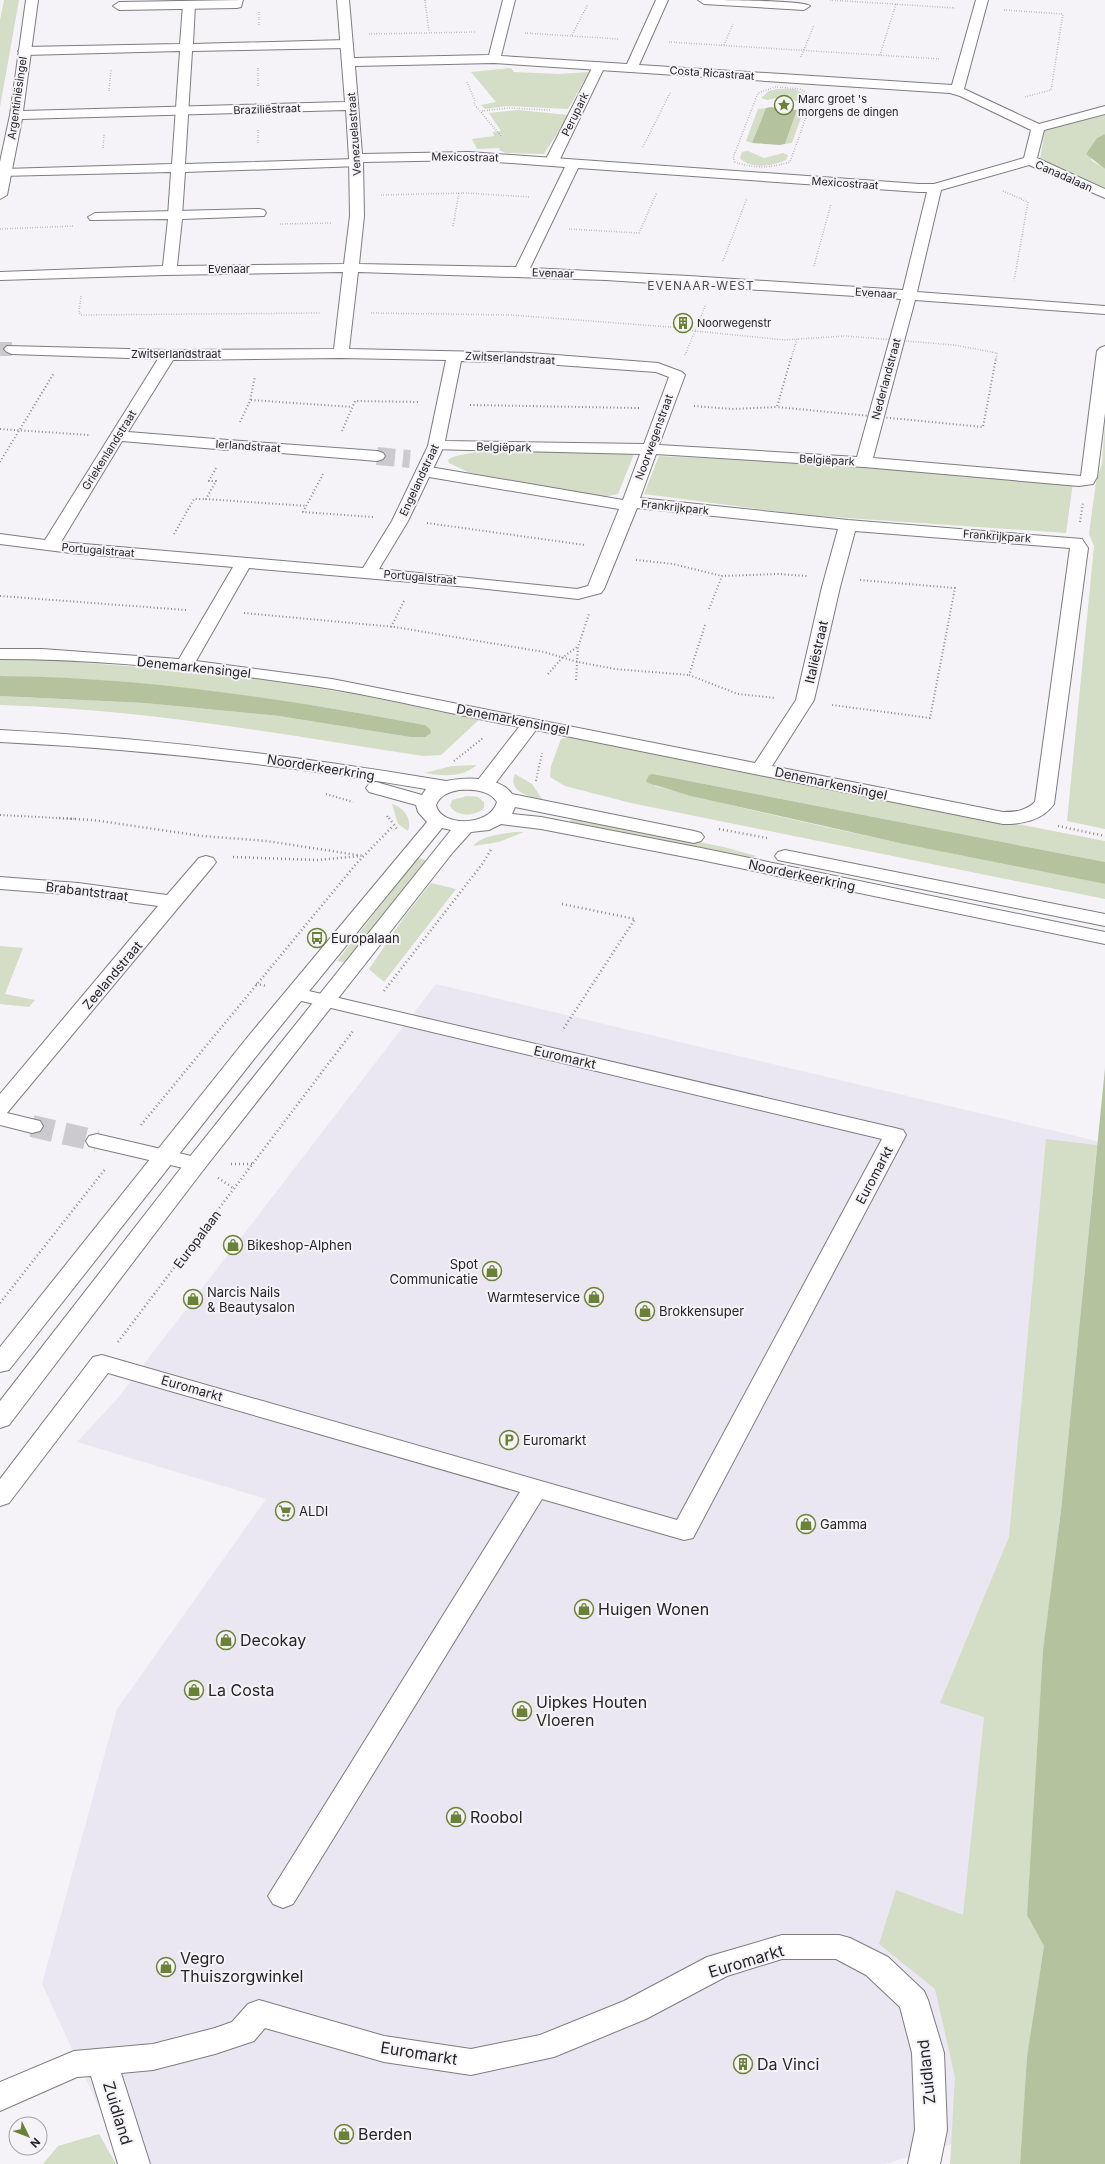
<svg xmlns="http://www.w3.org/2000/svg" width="1105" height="2164" font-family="Inter,sans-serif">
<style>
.built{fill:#eae7f3}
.green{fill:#d4ddc5}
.water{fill:#b5c29e}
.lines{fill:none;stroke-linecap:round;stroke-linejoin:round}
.pedestrian-tunnel{stroke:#cbcace;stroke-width:18;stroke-dasharray:18 8;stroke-linecap:butt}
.minor-tunnel-far1{stroke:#cbcace;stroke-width:14;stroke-dasharray:14 6;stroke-linecap:butt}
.minor-tunnel{stroke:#cbcace;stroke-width:22;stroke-dasharray:22 11;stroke-linecap:butt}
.pedestrian-casing{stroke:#7d7c80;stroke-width:2}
.minor-casing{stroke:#7d7c80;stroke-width:2}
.tertiary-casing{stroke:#7d7c80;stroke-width:2}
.path-far2{stroke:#8a898c;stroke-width:1.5;stroke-dasharray:0.5 2;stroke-linecap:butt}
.path-far1{stroke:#8a898c;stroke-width:2;stroke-dasharray:1 2.5;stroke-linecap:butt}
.path{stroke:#8a898c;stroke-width:2.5;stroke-dasharray:1 3;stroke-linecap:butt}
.pedestrian{fill:#fff;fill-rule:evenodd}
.minor{fill:#fff;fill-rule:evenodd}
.tertiary{fill:#fff;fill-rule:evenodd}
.labels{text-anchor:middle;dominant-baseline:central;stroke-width:4;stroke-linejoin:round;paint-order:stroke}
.far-street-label{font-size:11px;fill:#252526;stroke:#f5f3f8}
.far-poi-label{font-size:11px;fill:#252526;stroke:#f5f3f8;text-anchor:start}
.far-neighbourhood-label{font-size:12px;letter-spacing:1px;fill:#4c4b4e;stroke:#f5f3f8}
.street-label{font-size:13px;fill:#252526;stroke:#f5f3f8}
.poi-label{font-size:13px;fill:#252526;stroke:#f5f3f8;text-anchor:start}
.near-poi-label{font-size:16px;fill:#252526;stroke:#f5f3f8;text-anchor:start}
.near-street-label{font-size:16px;fill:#252526;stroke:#f5f3f8}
</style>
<rect width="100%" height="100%" fill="#f5f3f8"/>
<polygon class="built" points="436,984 1105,1143 1059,2112 885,2164 125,2164 42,1984 117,1709 266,1499 77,1442 117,1399"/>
<g class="green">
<polygon points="4,0 19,0 0,107 0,20"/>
<polygon points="511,68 514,72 559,74 589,72 568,109 507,106 485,109 481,105 496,102 471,72"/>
<polygon points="777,89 795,89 808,96 806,101 800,103 786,96 767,100 761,98 769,91"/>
<polygon points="766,108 752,143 746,141 758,109"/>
<polygon points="518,110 569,115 544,154 506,153 499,150 500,148 477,149 472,139 494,136 493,132 501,131 489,113"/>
<polygon points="797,110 803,112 792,143 785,144"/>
<polygon points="1105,115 1105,134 1097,138 1091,160 1105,169 1105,189 1040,159 1045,130"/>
<path d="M748,151L764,158L783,153L788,155L786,160C773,166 751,170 740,158L742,152Z"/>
<polygon points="1105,421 1105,829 1067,821 1094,546 1089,534 1096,482 1102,463"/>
<path d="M617,451L634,454L618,494L603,497L470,473L449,463L448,460C465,445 588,451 617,451Z"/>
<polygon points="659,456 875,466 1073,483 1066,533 804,515 644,494"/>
<path d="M0,659L45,660L223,673L353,694L480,719L441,755L423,756C282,734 142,709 0,705V696L144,703L279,716L410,737L430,729L425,725C284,699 143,678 0,676Z"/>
<path d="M568,737L1105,841V862L653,774L655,786C803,825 954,854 1105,884V899L631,803L565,786L550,777L551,766L561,739Z"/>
<path d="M477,765C461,778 443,776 424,773L452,766Z"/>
<path d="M515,774L532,784L542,799C530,797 507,791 515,774Z"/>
<path d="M467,796L478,797L484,802V808C476,817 456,817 450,806L452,800Z"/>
<path d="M392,804C404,808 412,818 408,831L398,824Z"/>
<polygon points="573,817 724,847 756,856 751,859 569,823"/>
<path d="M515,832H524L499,842L473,846C482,835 502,834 515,832Z"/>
<polygon points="418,858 430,861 361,949 344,962 337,961"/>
<polygon points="431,883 456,889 384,982 369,969 405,916"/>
<polygon points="0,946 23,948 5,994 35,1000 29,1007 0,1004"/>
<polygon points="1046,1139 1097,1145 1061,1511 1043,1650 1027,1915 1044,1946 1027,2057 1020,2164 950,2164 955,2077 935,1989 879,1944 896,1890 963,1915 984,1717 940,1703 1009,1537"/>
<polygon points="99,2134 116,2164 43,2164 58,2146"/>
</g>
<g class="water">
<polygon points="771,107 797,110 785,144 780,145 752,143 766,108"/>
<polygon points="1105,134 1105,169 1086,154 1097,138"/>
<path d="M0,676C143,677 284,699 425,725L430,729L431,733L425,737H410L279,716L144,703L0,696Z"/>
<polygon points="653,774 1105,862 1105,884 904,844 691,796 648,783 646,781 649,775"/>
<polygon points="1105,1068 1105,2164 1020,2164 1027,2057 1044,1946 1027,1915 1043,1650 1061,1511"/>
</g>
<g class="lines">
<polyline class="pedestrian-tunnel" points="377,456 410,459"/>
<polyline class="minor-tunnel-far1" points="0,349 12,349"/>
<polyline class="minor-tunnel" points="32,1126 97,1141"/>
<g class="pedestrian-casing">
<g id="pedestrian">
<polygon points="189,1 195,5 193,44 347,40 353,44 347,48 192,51 185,164 356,159 363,163 361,166 185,172 182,216 175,220 168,216 171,172 0,176 0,170 4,169 172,164 180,51 24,55 18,51 24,47 180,44 183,5"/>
<polygon points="599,62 605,66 559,161 557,164 547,164 545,161 593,66"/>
<polygon points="228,440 377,451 383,453 385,456 383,459 377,461 222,448 220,445 222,442"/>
<polygon points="436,441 442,443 444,446 432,471 430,474 418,474 416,471 428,446 430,443"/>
</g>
</g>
<g class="minor-casing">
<g id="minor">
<path d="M26,0H38L23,111L345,102L337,0H349L354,58L489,55L503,0H515L501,56L627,64L656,0H668L639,65L952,85L976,0H988L964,89L1039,124L1105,106V114L1044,130L1037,158L1105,189V198L1029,165L941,190L917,292L1105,306V314L915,300L873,458L1081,476L1097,351L1100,348L1105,346V413L1097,477L1093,484L1079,486L864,467L656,454L640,498L848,520L1082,539L1088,548L1054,804C1042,821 1022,824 1003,824L536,730L491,789L484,791L477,789L474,785L519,727C457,715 395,700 332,689C225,672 108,659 0,659V649H42L179,659L233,567L71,553L0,544V534L45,540L158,359L12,354L7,352L4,349L7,346L168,350L334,349L343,272L165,275L0,280V272L163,266L168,219L90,220L88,217L95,213L259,209L264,210L266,213L264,216L182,219L177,266L344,264L350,216L349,158L346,110L22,119L7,195L0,199V162L10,115ZM494,63L950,93L960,96L1031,130L1024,158L934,184H919L469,152L362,154L355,66ZM469,160L565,167L516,267L359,264L364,216L363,162ZM578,168L919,192H927L903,290L689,276L530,268ZM358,272L606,280L901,299L857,457L659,445L685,375L682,372L658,363L530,353L349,349ZM341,358L446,360L428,446L430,449L640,454L623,500L424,466L418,468L416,471L392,521L363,568L61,542L122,441L228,450L234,448L236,445L234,442L228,440L128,432L173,360ZM461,361L530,363L656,372L669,377L644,444L445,441ZM429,477L619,509L588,586L577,589L379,569L408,521ZM637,508L838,529L822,587L796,700L755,763L332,679L196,661L249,568L469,587L578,599L601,593L604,589ZM855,531L1070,548L1035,802C1025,811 1016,812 1003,812L772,766L814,700L840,587Z"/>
<polygon points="243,0 241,7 237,8 119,10 113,6 119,2"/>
<path d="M698,0C713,0 804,0 810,6L804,10L704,4Z"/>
<polygon points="206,856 213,858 216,862 213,866 7,1113 40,1121 43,1126 40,1131 32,1133 0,1125 0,1094 158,906 78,895 0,889 0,877 78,883 167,895 199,858"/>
<polygon points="296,988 895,1128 903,1130 906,1135 693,1538 684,1540 542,1499 293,1904 283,1908 273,1904 268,1896 273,1888 520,1492 108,1373 9,1503 0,1506 0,1479 93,1357 102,1355 677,1520 882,1139 289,998 285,994 289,990"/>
<polygon points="97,1134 204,1159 207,1164 204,1169 196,1171 89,1146 86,1141 89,1136"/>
<polygon points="782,1935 839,1935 850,1938 888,1957 924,1991 928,2000 944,2053 947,2130 940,2164 908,2164 915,2130 912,2053 900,2007 866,1975 836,1959 782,1959 727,1976 646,2019 554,2057 471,2075 384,2062 265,2028 254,2041 215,2054 153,2070 121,2073 150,2164 118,2164 91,2076 77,2077 0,2111 0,2082 74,2051 153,2044 215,2028 232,2022 248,2004 259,2000 384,2036 471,2049 540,2035 624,2001 707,1957"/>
</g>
</g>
<g class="tertiary-casing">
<g id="tertiary">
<path d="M0,730C150,738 298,756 446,781C465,777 500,776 512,794L694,831L701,833L704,837L701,841L694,843L515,807L512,814L541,817L701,848L1105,932V944L701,860L541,829L501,824L489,830L471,832L453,852L204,1169L9,1425L0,1428V1401L188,1159L451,830L442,828L262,1049L9,1370L0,1372V1347L246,1039L427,822L418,812L416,805L369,792L366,788L369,784L376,782L422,795L426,789C285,765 143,749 0,742ZM459,790C472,789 490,790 497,802C490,827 440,827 436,805C440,795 449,792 459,790Z"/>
<polygon points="785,850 1105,914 1105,926 778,860 775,856 778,852"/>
</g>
</g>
<g class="path-far2">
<polyline points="425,0 429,32"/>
<polyline points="830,0 955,8"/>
<polyline points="1004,10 1063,14 1051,90 1025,97"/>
<polyline points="259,12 259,25"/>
<polyline points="525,33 618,39"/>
<polyline points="369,34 476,32"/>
<polyline points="572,35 588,4"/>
<polyline points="669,42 941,59"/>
<polyline points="724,45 733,24"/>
<polyline points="880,55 896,4"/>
<polyline points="801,57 814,25"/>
<polyline points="258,68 258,87"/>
<polyline points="467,82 475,101 474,104 501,136"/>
<path d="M775,87L801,89L813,98L790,162C771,168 754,169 735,162L733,158L758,93Z"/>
<polyline points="109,91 111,70"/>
<polyline points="482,111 508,108 550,110"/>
<polyline points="258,130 258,143"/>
<polyline points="643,147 670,93"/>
<polyline points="103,148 104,135"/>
<polyline points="1003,191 1028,202 1014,281"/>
<polyline points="381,195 465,193 530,197"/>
<polyline points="280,224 331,223"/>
<polyline points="453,226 459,193"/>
<polyline points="0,229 74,226"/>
<polyline points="569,229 639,233 657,192"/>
<polyline points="723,261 747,198"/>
<polyline points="814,266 831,204"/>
<polyline points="81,296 79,312 81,315 320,313"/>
<polyline points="371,313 511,315 683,328 695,331 784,340 797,339"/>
<polyline points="685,355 706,304"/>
<polyline points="791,359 797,339 846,336 954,345 997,353 996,359"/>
</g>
<g class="path-far1">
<polyline points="791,358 777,407 983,427 996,358"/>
<polyline points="251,400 352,407"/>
<polyline points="470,405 639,408"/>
<polyline points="694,406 732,409 777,407"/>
<polyline points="240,422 250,401 255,376"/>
<polyline points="0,429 89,435"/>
<polyline points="342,431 355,401 419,402"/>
<polyline points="0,462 54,373"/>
<polyline points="216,468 209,481 216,481 206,499 307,506"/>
<polyline points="323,474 303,512 373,517"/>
<polyline points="1080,522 1083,503"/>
<polyline points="427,523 585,545"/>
<polyline points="174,534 194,499 206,499"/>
<polyline points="636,560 673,564 722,576"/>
<polyline points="0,596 186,610"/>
<polyline points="709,609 722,576 778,574 807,576"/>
<polyline points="244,613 395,627 544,652 578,662 615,669 689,675"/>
<polyline points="705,625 689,675 738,694 776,698"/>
<polyline points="391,627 405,599"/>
<polyline points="548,674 562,658 577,647"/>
<polyline points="576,680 578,647 589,614"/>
<polyline points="832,705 930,718 955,588 860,580"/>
<polyline points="454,761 483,738"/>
<polyline points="536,781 542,753"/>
<polyline points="326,794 353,802"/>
<polyline points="0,815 77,819"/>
<polyline points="387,816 389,819"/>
</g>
<g class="path">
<polyline points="59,818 93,820 202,836 267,841 364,856"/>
<polyline points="389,818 397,829"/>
<polyline points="1058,826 1105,836"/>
<polyline points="719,829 767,838"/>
<polyline points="233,857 317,860 360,856"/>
<polyline points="562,904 635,919 562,1031"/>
<polyline points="256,984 267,986"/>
<polyline points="384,991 483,863 492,848"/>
<polyline points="141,1125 356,864 393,826"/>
<polyline points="231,1164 254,1164"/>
<polyline points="218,1178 235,1189"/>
<polyline points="0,1303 106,1168"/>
<polyline points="118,1342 353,1031"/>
</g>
<use href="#pedestrian" class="pedestrian"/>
<use href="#minor" class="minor"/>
<use href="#tertiary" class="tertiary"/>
</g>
<defs>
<g id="sight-ring" transform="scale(1)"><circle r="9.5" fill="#f5f3f8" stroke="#6a8235" stroke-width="1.5"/><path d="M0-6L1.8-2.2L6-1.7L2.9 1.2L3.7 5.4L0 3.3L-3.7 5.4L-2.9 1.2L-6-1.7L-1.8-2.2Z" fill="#6a8235"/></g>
<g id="building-ring" transform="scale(1)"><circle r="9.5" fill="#f5f3f8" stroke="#6a8235" stroke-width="1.5"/><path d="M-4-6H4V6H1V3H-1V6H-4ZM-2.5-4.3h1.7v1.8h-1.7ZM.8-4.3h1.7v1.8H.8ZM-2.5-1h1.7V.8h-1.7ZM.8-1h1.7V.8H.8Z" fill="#6a8235"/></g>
<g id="bus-ring" transform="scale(1)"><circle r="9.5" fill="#f5f3f8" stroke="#6a8235" stroke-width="1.5"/><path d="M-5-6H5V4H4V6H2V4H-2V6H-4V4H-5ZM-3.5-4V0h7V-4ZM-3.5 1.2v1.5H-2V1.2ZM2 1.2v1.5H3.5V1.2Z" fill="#6a8235"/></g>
<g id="shop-ring" transform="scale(1)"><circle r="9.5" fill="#f5f3f8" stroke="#6a8235" stroke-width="1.5"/><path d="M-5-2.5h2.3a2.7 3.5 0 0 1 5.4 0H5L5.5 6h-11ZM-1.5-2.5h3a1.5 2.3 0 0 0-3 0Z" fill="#6a8235"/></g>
<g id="parking-ring" transform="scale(1)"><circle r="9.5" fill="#f5f3f8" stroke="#6a8235" stroke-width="1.5"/><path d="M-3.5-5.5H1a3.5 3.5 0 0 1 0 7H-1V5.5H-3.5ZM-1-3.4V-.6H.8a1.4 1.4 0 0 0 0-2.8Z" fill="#6a8235"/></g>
<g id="supermarket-ring" transform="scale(1)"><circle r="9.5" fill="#f5f3f8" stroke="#6a8235" stroke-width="1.5"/><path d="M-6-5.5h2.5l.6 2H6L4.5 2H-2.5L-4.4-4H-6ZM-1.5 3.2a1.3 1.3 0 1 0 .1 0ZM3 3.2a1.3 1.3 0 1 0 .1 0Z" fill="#6a8235"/></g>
</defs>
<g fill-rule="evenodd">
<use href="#sight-ring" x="784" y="105"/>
<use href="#building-ring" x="683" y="323"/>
<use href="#bus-ring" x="317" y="938"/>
<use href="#shop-ring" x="233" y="1245"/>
<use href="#shop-ring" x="492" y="1271"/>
<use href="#shop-ring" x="594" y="1297"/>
<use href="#shop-ring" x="193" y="1299"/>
<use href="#shop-ring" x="645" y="1311"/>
<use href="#parking-ring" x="509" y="1440"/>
<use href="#supermarket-ring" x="285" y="1511"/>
<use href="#shop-ring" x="806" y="1524"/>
<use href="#shop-ring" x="584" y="1609"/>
<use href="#shop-ring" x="226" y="1640"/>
<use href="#shop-ring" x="194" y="1690"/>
<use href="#shop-ring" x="522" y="1711"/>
<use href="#shop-ring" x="456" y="1817"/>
<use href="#shop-ring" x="166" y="1967"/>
<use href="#building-ring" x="743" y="2064"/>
<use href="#shop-ring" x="344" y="2134"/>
</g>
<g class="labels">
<g class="far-street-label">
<text transform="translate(712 73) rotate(4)">Costa Ricastraat</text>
<text transform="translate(17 98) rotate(-82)">Argentiniësingel</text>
<text transform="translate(267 109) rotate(-2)">Braziliëstraat</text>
<text transform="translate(575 114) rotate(-64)">Perupark</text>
<text transform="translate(354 134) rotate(-94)">Venezuelastraat</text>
<text transform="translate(465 157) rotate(1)">Mexicostraat</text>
<text transform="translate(1064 176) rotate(24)">Canadalaan</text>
<text transform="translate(845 183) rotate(4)">Mexicostraat</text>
<text x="229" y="269">Evenaar</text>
<text transform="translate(553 273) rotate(2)">Evenaar</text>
<text transform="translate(876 293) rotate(4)">Evenaar</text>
<text x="176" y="354">Zwitserlandstraat</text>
<text transform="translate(510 358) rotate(3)">Zwitserlandstraat</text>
<text transform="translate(886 379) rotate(-75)">Nederlandstraat</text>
<text transform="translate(654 437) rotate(-70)">Noorwegenstraat</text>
<text transform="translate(248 446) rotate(4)">Ierlandstraat</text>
<text transform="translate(504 447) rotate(1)">Belgiëpark</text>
<text transform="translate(109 450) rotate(-58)">Griekenlandstraat</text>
<text transform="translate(827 460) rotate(3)">Belgiëpark</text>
<text transform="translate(419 480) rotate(-65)">Engelandstraat</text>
<text transform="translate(675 507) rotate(6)">Frankrijkpark</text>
<text transform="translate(997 536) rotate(4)">Frankrijkpark</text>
<text transform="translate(98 550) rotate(5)">Portugalstraat</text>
<text transform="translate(420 577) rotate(5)">Portugalstraat</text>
</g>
<g class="far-poi-label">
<text x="798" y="99">Marc groet 's<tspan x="798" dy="13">morgens de dingen</tspan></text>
<text x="697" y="323">Noorwegenstr</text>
</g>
<g class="far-neighbourhood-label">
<text x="701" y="285">EVENAAR-WEST</text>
</g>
<g class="street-label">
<text transform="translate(816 652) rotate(-77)">Italiëstraat</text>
<text transform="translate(194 667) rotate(6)">Denemarkensingel</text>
<text transform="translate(513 719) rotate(11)">Denemarkensingel</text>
<text transform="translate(321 767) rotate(9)">Noorderkeerkring</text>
<text transform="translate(831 783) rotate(12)">Denemarkensingel</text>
<text transform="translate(802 875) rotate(12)">Noorderkeerkring</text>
<text transform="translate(87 891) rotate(7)">Brabantstraat</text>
<text transform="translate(112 975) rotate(-50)">Zeelandstraat</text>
<text transform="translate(565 1057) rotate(13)">Euromarkt</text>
<text transform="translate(874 1175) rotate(-62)">Euromarkt</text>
<text transform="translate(197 1239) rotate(-53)">Europalaan</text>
<text transform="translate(192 1388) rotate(16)">Euromarkt</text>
</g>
<g class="poi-label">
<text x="331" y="938">Europalaan</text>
<text x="247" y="1245">Bikeshop-Alphen</text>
<text x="478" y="1264" text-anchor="end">Spot<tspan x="478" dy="15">Communicatie</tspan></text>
<text x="207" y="1292">Narcis Nails<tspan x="207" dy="15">&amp; Beautysalon</tspan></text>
<text x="580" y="1297" text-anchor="end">Warmteservice</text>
<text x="659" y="1311">Brokkensuper</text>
<text x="523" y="1440">Euromarkt</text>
<text x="299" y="1511">ALDI</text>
<text x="820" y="1524">Gamma</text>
</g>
<g class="near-poi-label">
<text x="598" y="1609">Huigen Wonen</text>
<text x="240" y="1640">Decokay</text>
<text x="208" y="1690">La Costa</text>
<text x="536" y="1702">Uipkes Houten<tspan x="536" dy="18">Vloeren</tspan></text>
<text x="470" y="1817">Roobol</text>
<text x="180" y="1958">Vegro<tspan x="180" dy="18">Thuiszorgwinkel</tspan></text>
<text x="757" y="2064">Da Vinci</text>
<text x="358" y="2134">Berden</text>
</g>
<g class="near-street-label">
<text transform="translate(746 1961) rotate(-17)">Euromarkt</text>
<text transform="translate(419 2053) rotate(9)">Euromarkt</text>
<text transform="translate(926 2072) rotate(-96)">Zuidland</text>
<text transform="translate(118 2113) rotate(73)">Zuidland</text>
</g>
</g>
<g transform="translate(28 2136) rotate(133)"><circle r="19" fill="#f5f3f8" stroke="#a2a1a4"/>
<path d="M0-3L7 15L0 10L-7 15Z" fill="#6a8235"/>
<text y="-6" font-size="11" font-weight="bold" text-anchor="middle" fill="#252526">N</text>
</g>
</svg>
